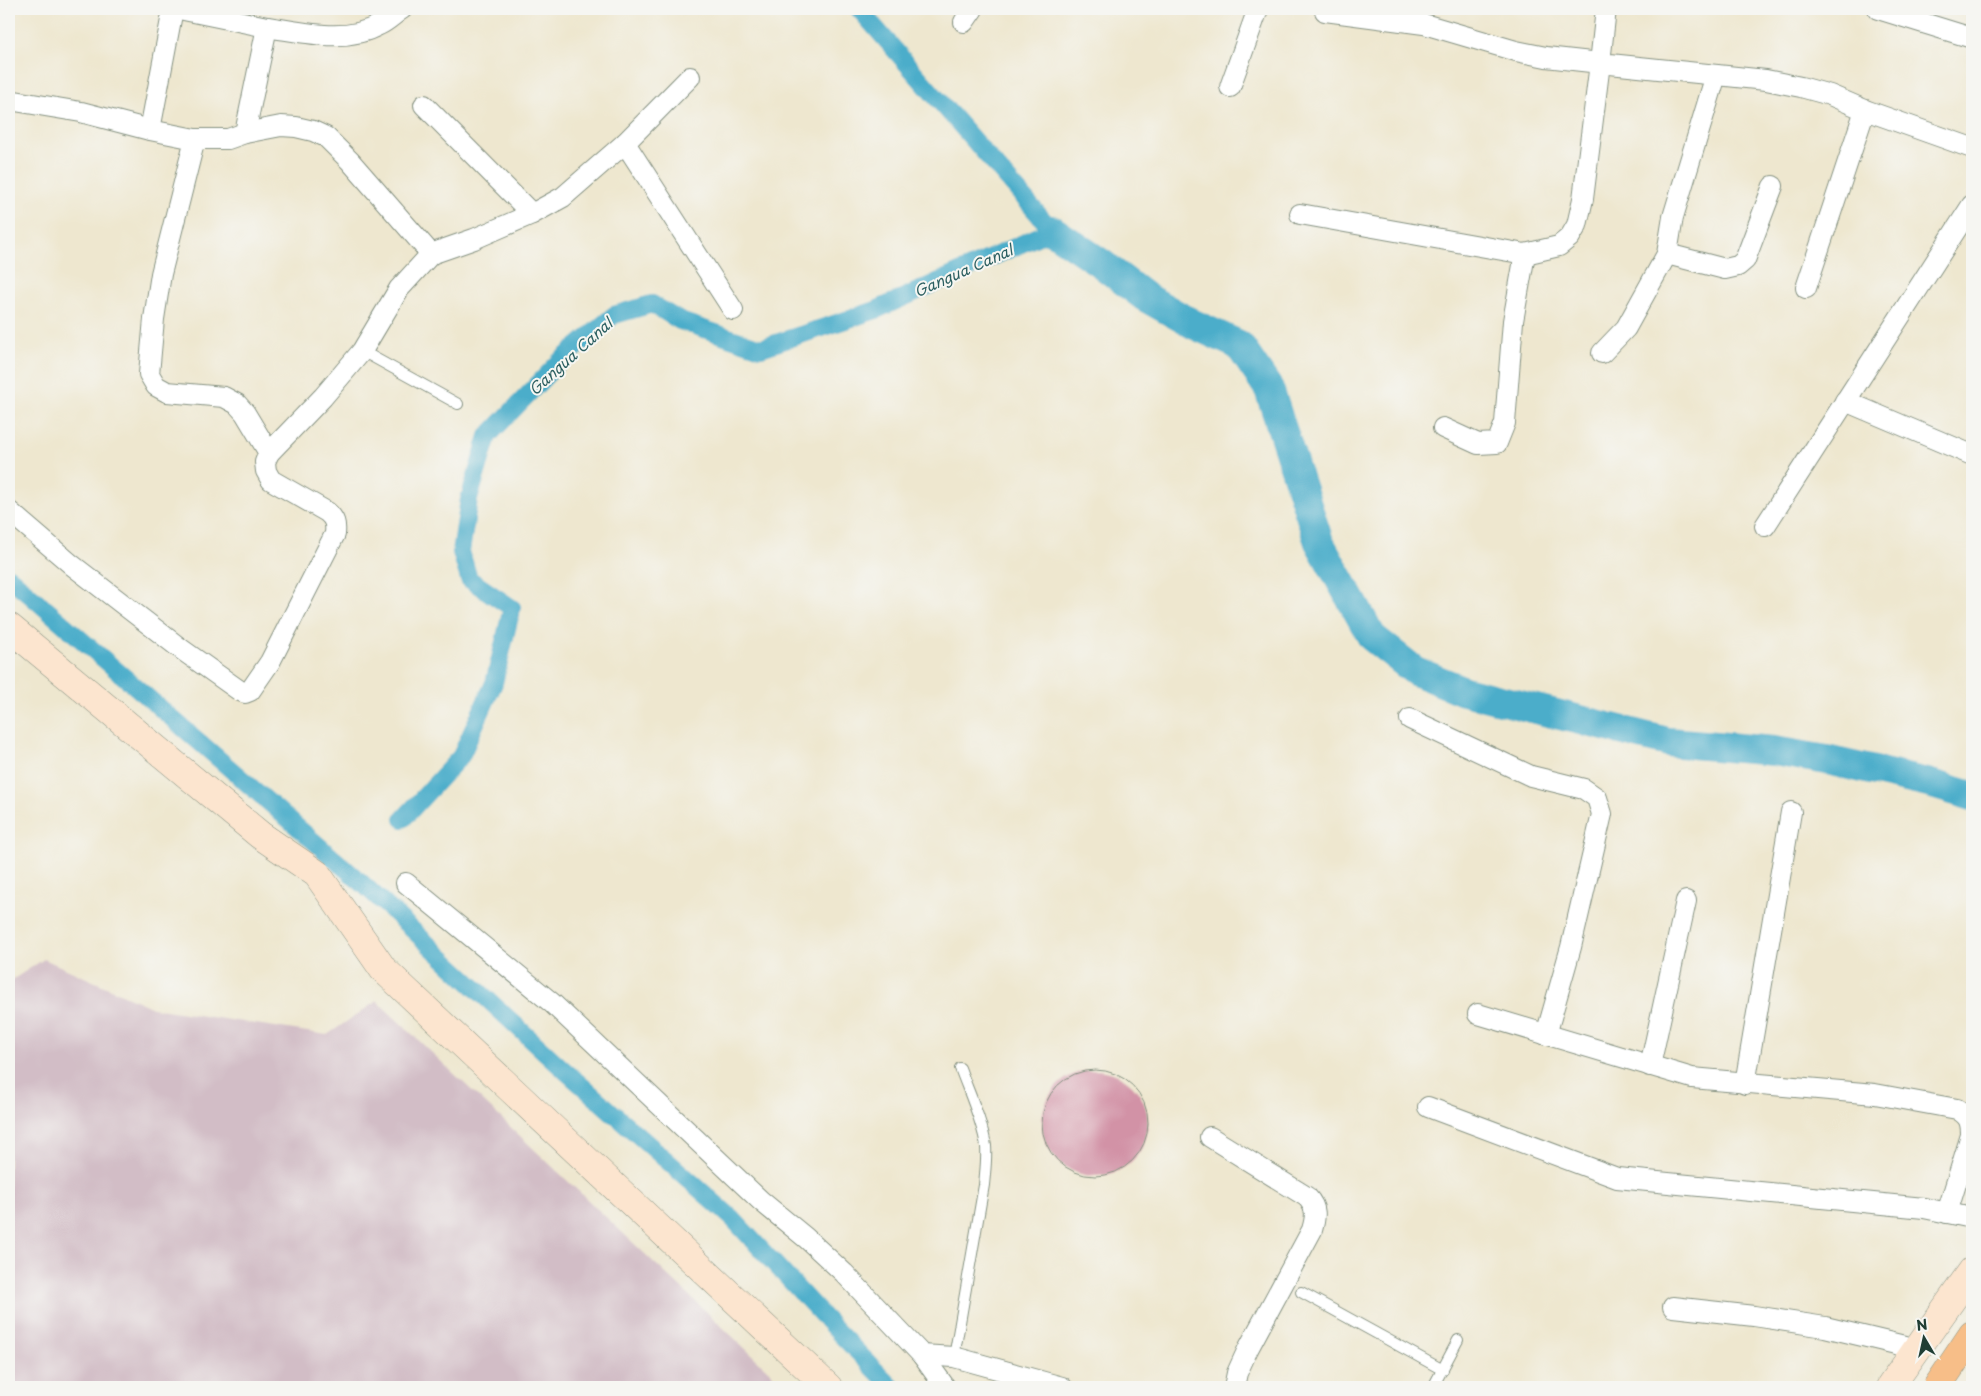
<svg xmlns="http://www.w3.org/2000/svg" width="1981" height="1396" font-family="'Playpen Sans',sans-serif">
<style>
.industrial{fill:#d2bdc6}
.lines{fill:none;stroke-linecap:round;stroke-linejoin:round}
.canal{stroke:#4badca;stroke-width:18}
.river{stroke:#4badca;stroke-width:30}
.building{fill:#d292a6}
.lane-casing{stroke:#869282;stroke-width:12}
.street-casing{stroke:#869282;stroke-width:22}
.secondary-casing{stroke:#869282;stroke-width:29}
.highway-casing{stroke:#869282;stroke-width:29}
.lane{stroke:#fff;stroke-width:10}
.street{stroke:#fff;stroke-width:20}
.secondary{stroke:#fce5cf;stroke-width:28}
.highway{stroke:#f7be88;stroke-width:28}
.labels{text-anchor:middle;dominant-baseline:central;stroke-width:4;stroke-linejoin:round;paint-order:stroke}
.water-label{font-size:15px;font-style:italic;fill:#2c5f61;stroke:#f6f6f2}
</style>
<rect width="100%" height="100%" fill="#f6f6f2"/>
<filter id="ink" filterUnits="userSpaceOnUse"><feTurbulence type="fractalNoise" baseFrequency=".02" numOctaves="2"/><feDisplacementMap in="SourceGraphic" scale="10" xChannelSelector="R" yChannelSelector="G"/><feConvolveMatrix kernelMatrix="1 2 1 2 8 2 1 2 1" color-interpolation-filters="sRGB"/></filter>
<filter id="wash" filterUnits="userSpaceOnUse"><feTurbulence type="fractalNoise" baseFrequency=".0096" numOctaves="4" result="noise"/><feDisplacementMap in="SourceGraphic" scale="20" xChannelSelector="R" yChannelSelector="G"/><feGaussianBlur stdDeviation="1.12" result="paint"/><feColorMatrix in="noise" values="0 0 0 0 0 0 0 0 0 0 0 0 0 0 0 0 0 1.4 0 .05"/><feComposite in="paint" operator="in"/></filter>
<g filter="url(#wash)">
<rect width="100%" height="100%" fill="#eee7cf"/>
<polygon class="industrial" points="44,959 153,1008 327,1035 377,1001 786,1387 9,1387 9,982"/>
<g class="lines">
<g class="canal">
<polyline points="9,577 363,884 563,1069 732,1218 834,1328 892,1387"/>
<polyline points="403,819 461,756 494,683 512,608 469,579 461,552 469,499 488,436 560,361 614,315 652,304 680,321 761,348 876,310 1052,230 859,9"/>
</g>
<polyline class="river" points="1052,230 1102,264 1145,297 1193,324 1239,345 1269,389 1319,542 1372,637 1415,671 1464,691 1668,742 1774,751 1827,760 1932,784 1972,796"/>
</g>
<g id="blocks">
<circle class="building" cx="1095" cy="1123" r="53"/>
</g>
</g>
<g filter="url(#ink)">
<use href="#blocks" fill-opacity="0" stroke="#869282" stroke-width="1"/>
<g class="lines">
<g class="lane-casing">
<g id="lane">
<polyline points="362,351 458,404"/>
<polyline points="1301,1292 1443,1370"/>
<path d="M954,1357L984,1185C985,1173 987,1159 986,1146C982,1120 969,1093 960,1068"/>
<polyline points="1433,1387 1458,1340"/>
</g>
</g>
<g class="street-casing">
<g id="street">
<polyline points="179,9 267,27"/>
<polyline points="1606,9 1600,63 1766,80 1801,87 1830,95 1865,110 1972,148"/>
<polyline points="1878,9 1972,38"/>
<polyline points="964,22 973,9"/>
<polyline points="1230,87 1258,9"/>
<path d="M9,100L81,112L150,130L195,139H228L245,133L281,126L296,127L313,131L326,137L350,161L431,254L399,289L362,351L323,397L269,453L265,462L266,471L271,480L327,512C335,519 336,524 335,534L270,662L250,691L245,693L240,691L181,649L72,565L9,511"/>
<polyline points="424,105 532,214"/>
<polyline points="150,130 173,9"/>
<path d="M245,133L267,27C303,32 345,44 379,25C388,21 394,14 402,9"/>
<polyline points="195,139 161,274 154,319 149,374 156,386 167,392 224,397 237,404 245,413 269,453"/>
<polyline points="625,143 733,310"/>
<polyline points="1300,214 1525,254 1559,246 1570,237 1577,225 1583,199 1600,63 1546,57 1516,51 1424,24 1325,11"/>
<polyline points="431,254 474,239 532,214 563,197 625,143 690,77"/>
<polyline points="1667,254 1725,269 1738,266 1745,260 1773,186"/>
<polyline points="1806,288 1865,110"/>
<polyline points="1602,353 1626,328 1667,254 1673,217 1716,75"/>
<polyline points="1845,401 1972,455"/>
<polyline points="1443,428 1478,444 1497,443 1505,423 1513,321 1525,254"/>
<polyline points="1765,526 1972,205"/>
<polyline points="1410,719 1531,776 1584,789 1597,798 1602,814 1571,947 1546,1035"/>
<polyline points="406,883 552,1003 761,1201 806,1238 844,1273 922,1355 945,1387"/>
<path d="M1478,1014L1692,1078L1875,1094L1957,1109C1969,1116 1971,1121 1971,1135L1947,1213"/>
<polyline points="1650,1066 1686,901"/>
<polyline points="1745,1084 1791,812"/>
<polyline points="1428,1107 1617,1178 1924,1208 1972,1218"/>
<path d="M1210,1137L1307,1197C1317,1208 1316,1216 1312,1230L1248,1349L1237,1373L1234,1387"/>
<polyline points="1673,1307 1754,1316 1825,1327 1917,1349"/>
<polyline points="922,1355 954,1357 1062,1387"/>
</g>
</g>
<g class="secondary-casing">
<g id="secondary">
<polyline points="9,627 260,835 317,874 383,969 828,1387"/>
<polyline points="1890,1387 1972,1271"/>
</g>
</g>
<g class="highway-casing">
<polyline id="highway" points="1937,1387 1972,1335"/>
</g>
<use href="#lane" class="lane"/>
<use href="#street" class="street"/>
<use href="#secondary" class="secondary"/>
<use href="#highway" class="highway"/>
</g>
</g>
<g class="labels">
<g class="water-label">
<text transform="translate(963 270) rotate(-24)">Gangua Canal</text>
<text transform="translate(570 356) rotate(-42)">Gangua Canal</text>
</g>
</g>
<rect width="1981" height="1396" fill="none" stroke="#f6f6f2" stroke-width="30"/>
<g transform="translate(1924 1338) rotate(351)" stroke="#f6f6f2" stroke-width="4" paint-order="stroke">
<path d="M0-4L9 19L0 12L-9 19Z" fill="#1f3d34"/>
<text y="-8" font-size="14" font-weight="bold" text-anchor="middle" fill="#1f3d34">N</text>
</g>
</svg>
